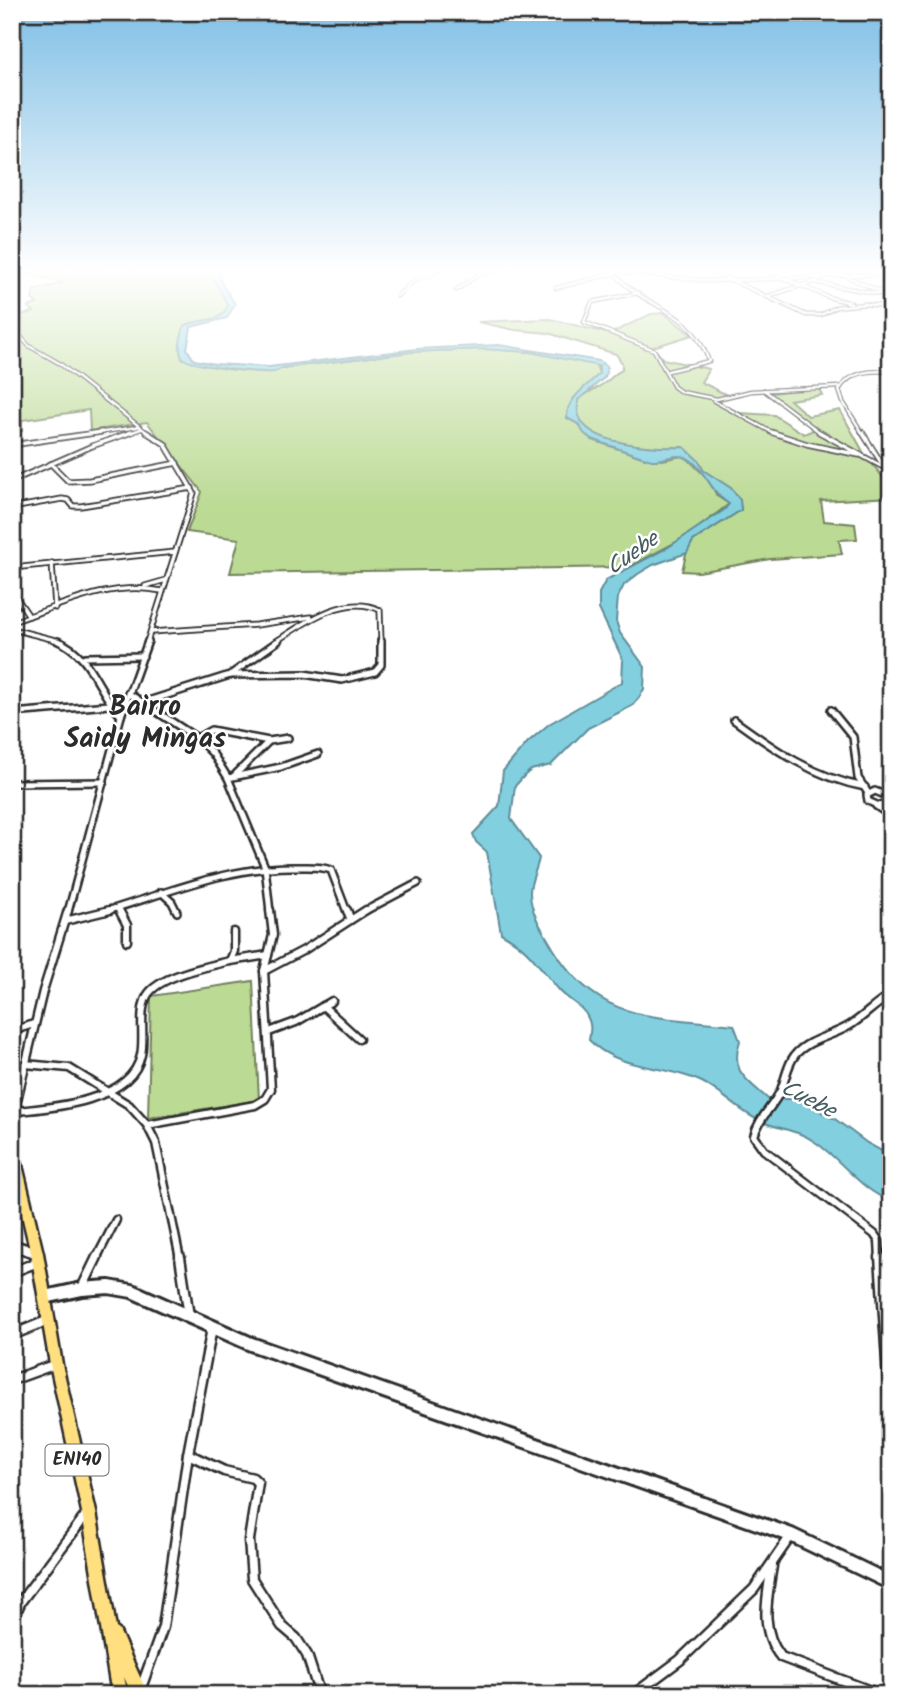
<svg xmlns="http://www.w3.org/2000/svg" width="903" height="1707" font-family="Kalam,sans-serif">
<style>
.green{fill:#bbda93;stroke:#73825f;stroke-width:2}
.water{fill:#82cfe0;stroke:#5f8d98;stroke-width:2}
.lines{fill:none;stroke-linecap:round;stroke-linejoin:round}
.minor-far4-casing{stroke:#2b2b2b;stroke-width:5}
.minor-far3-casing{stroke:#2b2b2b;stroke-width:7}
.minor-far2-casing{stroke:#2b2b2b;stroke-width:10}
.minor-far1-casing{stroke:#2b2b2b;stroke-width:11}
.minor-casing{stroke:#2b2b2b;stroke-width:13}
.tertiary-far1-casing{stroke:#2b2b2b;stroke-width:6}
.tertiary-casing{stroke:#2b2b2b;stroke-width:14}
.secondary-casing{stroke:#2b2b2b;stroke-width:18}
.primary-casing{stroke:#2b2b2b;stroke-width:5}
.minor-far4{stroke:#fff;stroke-width:2.5}
.minor-far3{stroke:#fff;stroke-width:3.5}
.minor-far2{stroke:#fff;stroke-width:5}
.minor-far1{stroke:#fff;stroke-width:6}
.minor{stroke:#fff;stroke-width:8}
.tertiary-far1{stroke:#fff;stroke-width:3.5}
.tertiary{stroke:#fff;stroke-width:9}
.secondary{stroke:#fff;stroke-width:12}
.primary{fill:#ffdf80;fill-rule:evenodd}
.labels{text-anchor:middle;dominant-baseline:central;stroke-width:5;stroke-linejoin:round;paint-order:stroke}
.shield{fill:#fff;stroke:#6b6b6b;stroke-width:2}
.shield-label{font-size:19px;font-weight:bold;fill:#2b2b2b}
.water-label{font-size:23px;font-style:italic;fill:#455c61;stroke:#fff}
.district-label{font-size:28px;font-weight:bold;fill:#2b2b2b;stroke:#fff}
</style>
<rect width="100%" height="100%" fill="#fff"/>
<filter id="ink" filterUnits="userSpaceOnUse"><feTurbulence type="fractalNoise" baseFrequency=".0143" numOctaves="2"/><feDisplacementMap in="SourceGraphic" scale="14" xChannelSelector="R" yChannelSelector="G"/><feConvolveMatrix kernelMatrix="1 2 1 2 8 2 1 2 1" color-interpolation-filters="sRGB"/></filter>
<g filter="url(#ink)">
<g class="green">
<path d="M12,271H209L225,297L228,305L226,310L218,318L184,326L180,350L182,358C210,367 256,377 283,368L411,352L484,349L530,352L596,364L599,374C587,386 566,399 567,418L580,425L592,440L645,458L663,460L682,456L688,459L709,480L717,496L729,504L686,537L629,567L230,573L239,539L187,532L202,492L147,422L90,431L89,410L22,420V431L12,432V317L34,312L28,307L37,304L32,299L34,290L63,283L31,275L12,276Z"/>
<path d="M664,313L692,335L653,347L663,359L709,369L701,382L727,395L721,401L722,406L740,413L774,415L804,434L816,429L766,394L818,387L822,395L790,400L808,416L840,410L865,455L891,487V497L821,501L824,521L855,524L857,539L839,540L842,554L770,559L699,572L682,571L687,550L693,541L741,510C740,489 718,481 703,470L701,464L684,447C659,448 590,447 579,416C577,412 578,405 578,400C587,392 594,390 603,384C612,379 613,374 622,370V363L616,354L548,333L515,330L478,322L550,319L610,334L651,314Z"/>
<polygon points="253,981 259,1100 148,1118 151,996"/>
</g>
<path class="water" d="M209,271L219,272L222,284L235,304L227,318L191,327L187,349L194,360L215,364L269,367L417,349L499,345L599,361L607,367L605,377L578,400C578,405 577,412 579,417C591,447 659,448 684,447L699,461L703,470L731,488L740,500L741,510L693,541L687,553L653,565L638,574L624,585L618,597L616,621L620,633L645,667L644,689L640,696L632,706L588,728L551,765L531,770L525,775L515,786L511,819L539,858C537,870 529,883 530,894C531,914 543,931 553,948C599,1024 655,1016 734,1025L740,1041C730,1072 746,1079 768,1099H797L835,1119L867,1143L891,1156V1201C860,1190 842,1160 815,1142C799,1130 778,1129 760,1121C740,1112 723,1093 702,1082C665,1064 619,1071 589,1040C590,1032 592,1026 588,1018C583,1006 569,1001 560,991C539,968 532,950 501,933L487,852L476,842L473,834L499,806L503,771L528,742L549,724L622,682L623,660L599,609V593L606,580L667,548L724,510L729,504C711,494 703,464 685,457C674,453 663,461 652,460C647,459 594,440 590,438C584,434 582,432 580,425L567,418C566,399 587,386 599,374V366L530,352L484,349L411,352L283,368C282,368 275,372 273,372C262,373 188,366 183,358C176,350 182,335 184,326C200,317 222,325 228,305Z"/>
<g class="lines">
<g class="minor-far4-casing">
<g id="minor-far4">
<polyline points="611,271 710,281 823,277"/>
<polyline points="712,271 806,315 821,315 836,307 865,304"/>
<polyline points="766,271 828,297 851,303"/>
<path d="M615,274C649,313 688,304 709,361L668,371"/>
<polyline points="827,276 880,274"/>
<polyline points="848,277 883,293"/>
<polyline points="813,282 891,296"/>
<polyline points="556,288 615,273"/>
<polyline points="456,290 478,275 495,271"/>
<polyline points="638,293 592,302 584,322 654,350 674,387 681,392 717,399 751,391 839,387"/>
<polyline points="397,296 415,280 438,271"/>
<polyline points="768,296 813,282 836,271"/>
<polyline points="864,304 891,307"/>
<polyline points="12,327 29,346 59,363 149,434"/>
<polyline points="764,390 822,434"/>
<polyline points="714,401 775,434"/>
<polyline points="90,434 137,427"/>
<polyline points="127,434 141,429"/>
<path d="M863,434L843,402L839,390C850,371 871,370 891,372"/>
</g>
</g>
<g class="minor-far3-casing">
<g id="minor-far3">
<polyline points="146,432 165,444 194,493 147,642"/>
<polyline points="771,432 807,444 859,455"/>
<polyline points="819,432 881,466"/>
<polyline points="862,432 891,478"/>
<polyline points="12,445 102,432"/>
<polyline points="51,464 68,481 90,480 177,463"/>
<polyline points="12,481 92,446 132,432"/>
<polyline points="12,508 62,499 68,500 73,506 81,506 192,488"/>
<polyline points="52,563 55,608"/>
<polyline points="12,568 175,552"/>
<polyline points="891,570 888,594 891,610"/>
<polyline points="145,586 166,580"/>
<polyline points="12,591 29,616"/>
<path d="M12,622C60,606 111,580 162,591"/>
<polyline points="12,629 63,642"/>
<polyline points="151,632 256,625 311,617"/>
<path d="M275,642C304,623 345,593 380,610L381,642"/>
</g>
</g>
<g class="minor-far2-casing">
<g id="minor-far2">
<path d="M58,641C92,655 97,691 121,716"/>
<polyline points="85,657 143,656"/>
<polyline points="230,675 278,641"/>
<polyline points="230,675 304,674 342,680 375,672 381,665 381,641"/>
<polyline points="128,693 197,738 213,754 228,778 265,867 270,912"/>
<polyline points="145,702 230,675"/>
<polyline points="831,710 853,737 858,778 868,793"/>
<polyline points="12,713 109,705"/>
<path d="M734,720C774,749 815,778 865,787"/>
<polyline points="197,738 211,730 269,741 288,738"/>
<polyline points="234,776 269,741"/>
<polyline points="228,778 281,767 318,754"/>
<polyline points="12,783 104,782"/>
<polygon points="875,791 887,796 887,804 879,806 868,801 867,795"/>
<polyline points="876,806 891,816"/>
<polyline points="161,892 172,902 177,912"/>
<polyline points="119,909 120,912"/>
<polyline points="68,912 121,716 148,641"/>
<path d="M103,912C168,893 231,865 299,867C310,867 321,866 331,870L347,912"/>
<polyline points="363,912 418,883"/>
</g>
</g>
<g class="minor-far1-casing">
<g id="minor-far1">
<polyline points="119,910 127,925 127,941"/>
<polyline points="270,910 273,935 264,971 304,950 366,910"/>
<polyline points="347,910 350,918"/>
<polyline points="65,921 110,910"/>
<polyline points="230,961 268,955"/>
<polyline points="323,1006 359,1039"/>
<polyline points="12,1031 34,1024"/>
<polyline points="269,1032 296,1022 332,1001"/>
<polyline points="25,1064 69,1068 129,1105 147,1125 156,1143 180,1259"/>
<path d="M16,1111C53,1108 132,1101 141,1055C145,1037 138,1013 147,996C158,976 209,966 230,961L234,951V932"/>
<polyline points="12,1121 43,991 68,910"/>
<polyline points="147,1125 255,1105 265,1099 271,1089 264,971"/>
<polyline points="96,1259 116,1220"/>
<path d="M880,1259L879,1241L874,1234L764,1150L754,1136C759,1117 773,1107 781,1090C786,1078 787,1065 795,1055C809,1038 835,1036 852,1024C866,1015 876,1003 891,995"/>
</g>
</g>
<g class="minor-casing">
<g id="minor">
<polyline points="180,1257 189,1316"/>
<polyline points="880,1257 891,1420"/>
<polyline points="12,1272 38,1262"/>
<polyline points="83,1286 97,1257"/>
<polyline points="12,1335 49,1320"/>
<polyline points="12,1380 56,1364"/>
<polyline points="188,1454 224,1471 253,1478 258,1483 249,1540 252,1579 282,1626 296,1638 307,1655 320,1695"/>
<path d="M772,1566C767,1598 759,1630 781,1657L881,1695"/>
<polyline points="12,1621 21,1601 86,1515"/>
<polyline points="141,1688 163,1627 188,1454 212,1328"/>
<polyline points="633,1695 680,1660 754,1589 790,1537"/>
</g>
</g>
<g class="tertiary-far1-casing">
<polyline id="tertiary-far1" points="874,271 891,278"/>
</g>
<g class="tertiary-casing">
<polyline id="tertiary" points="12,1245 37,1253"/>
</g>
<g class="secondary-casing">
<polyline id="secondary" points="45,1297 82,1289 109,1287 132,1291 251,1344 791,1535 891,1583"/>
</g>
<g class="primary-casing">
<polygon id="primary" points="12,1143 16,1144 18,1148 43,1253 62,1364 96,1512 116,1628 119,1630 148,1695 132,1695 124,1677 128,1695 112,1695 82,1512 50,1364 31,1253 12,1173"/>
</g>
<use href="#minor-far4" class="minor-far4"/>
<use href="#minor-far3" class="minor-far3"/>
<use href="#minor-far2" class="minor-far2"/>
<use href="#minor-far1" class="minor-far1"/>
<use href="#minor" class="minor"/>
<use href="#tertiary-far1" class="tertiary-far1"/>
<use href="#tertiary" class="tertiary"/>
<use href="#secondary" class="secondary"/>
<use href="#primary" class="primary"/>
</g>
</g>
<linearGradient id="sky" x2="0" y2="1"><stop stop-color="#7fbfe5"/><stop offset="0.53" stop-color="#fff"/><stop offset="1" stop-color="#fff" stop-opacity="0"/></linearGradient>
<rect width="903" height="510" fill="url(#sky)"/>
<g class="labels">
<rect class="shield" x="45.5" y="1444.5" width="63" height="31" rx="5"/>
<g class="shield-label">
<text x="77" y="1460">EN140</text>
</g>
<g class="water-label">
<text transform="translate(633 554) rotate(-35)">Cuebe</text>
<text transform="translate(808 1100) rotate(27)">Cuebe</text>
</g>
<g class="district-label">
<text x="145" y="707">Bairro<tspan x="145" dy="32">Saidy Mingas</tspan></text>
</g>
</g>
<rect width="903" height="1707" fill="none" stroke="#fff" stroke-width="42"/>
<rect x="21" y="21" width="861" height="1665" fill="none" stroke="#2b2b2b" stroke-width="2.5" filter="url(#ink)"/>
</svg>
